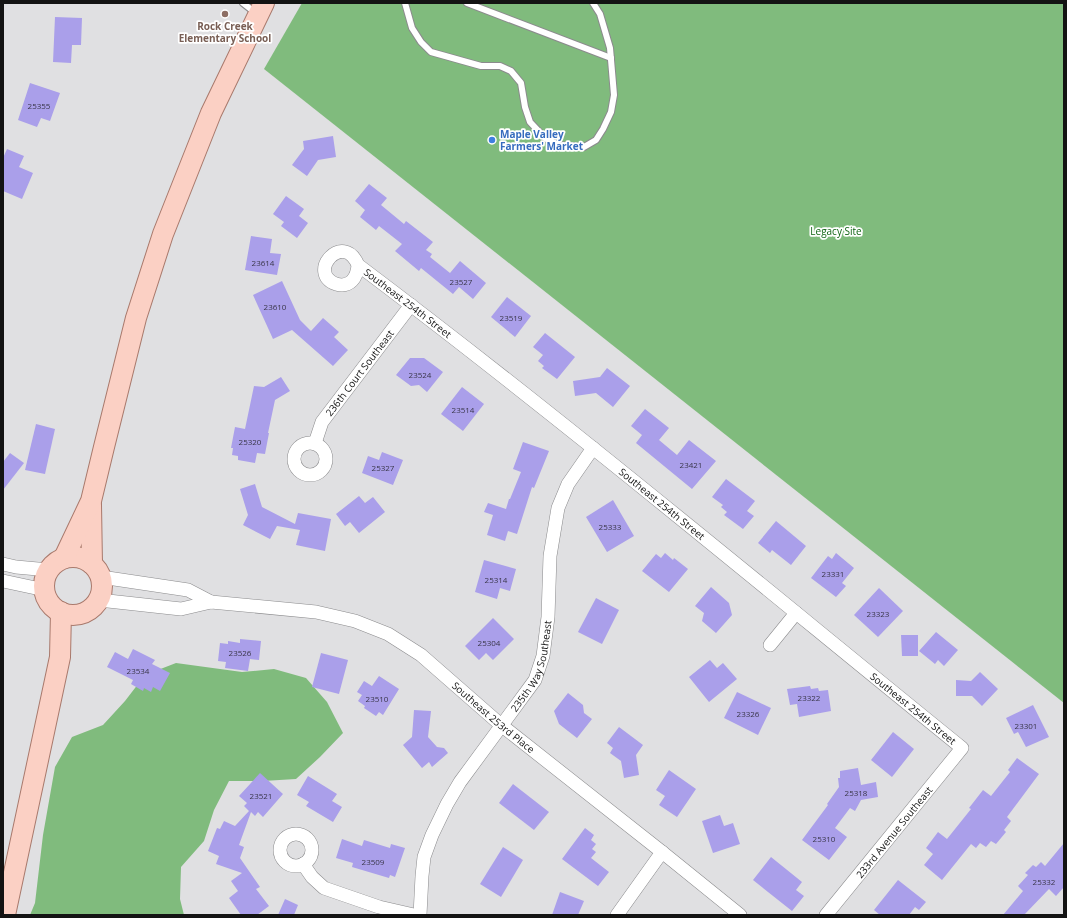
<svg xmlns="http://www.w3.org/2000/svg" width="1067" height="918" font-family="'Open Sans',sans-serif">
<style>
.forest{fill:#80bb7d}
.building{fill:#aa9fea}
.lines{fill:none;stroke-linecap:round;stroke-linejoin:round}
.service-casing{stroke:#8b8b8d;stroke-width:8}
.minor-casing{stroke:#8b8b8d;stroke-width:14}
.primary-casing{stroke:#a8796c;stroke-width:22}
.service{stroke:#fff;stroke-width:6}
.minor{stroke:#fff;stroke-width:13}
.primary{stroke:#fbd0c4;stroke-width:20}
.education-dot{fill:#8d6e63;stroke:#fff;stroke-width:1.5}
.shop-dot{fill:#3f7fe0;stroke:#fff;stroke-width:1.5}
.labels{text-anchor:middle;dominant-baseline:central;stroke-width:3.5;stroke-linejoin:round;paint-order:stroke}
.number-label{font-size:8px;fill:#393649}
.education-label{font-size:10px;font-weight:bold;fill:#785e54;stroke:#fff}
.shop-label{font-size:10px;font-weight:bold;fill:#366cbe;stroke:#fff;text-anchor:start}
.park-label{font-size:10px;fill:#0f6412;stroke:#fff}
.street-label{font-size:10px;fill:#131313;stroke:#fff}
</style>
<rect width="100%" height="100%" fill="#e0e0e2"/>
<g class="forest">
<polygon points="302,3 1064,3 1064,703 264,69"/>
<polygon points="176,663 242,672 274,669 306,678 327,702 343,733 320,757 296,779 263,781 229,781 214,810 204,841 181,867 180,899 184,915 30,915 35,903 43,835 55,767 72,737 103,725 125,701 145,675"/>
</g>
<g class="building">
<polygon points="55,17 82,18 81,45 72,45 71,63 53,62"/>
<polygon points="30,83 60,93 50,121 41,118 37,127 18,120"/>
<polygon points="333,136 336,157 318,160 307,176 292,165 304,149 303,141"/>
<polygon points="7,149 24,156 19,167 33,173 22,199 3,191 3,158"/>
<polygon points="369,184 387,198 381,205 404,224 406,221 433,242 426,250 432,254 430,257 450,273 460,261 486,283 473,299 459,287 453,294 421,268 419,271 395,251 402,244 379,226 376,230 360,217 365,210 355,201"/>
<polygon points="286,196 304,209 299,216 308,223 297,238 281,226 284,222 273,214"/>
<polygon points="251,236 272,239 270,253 281,254 277,275 245,270"/>
<polygon points="282,281 300,320 311,331 323,318 339,332 334,337 348,350 333,366 292,330 273,339 253,295"/>
<polygon points="507,297 531,316 515,337 491,317"/>
<polygon points="545,333 575,357 557,379 542,368 544,366 538,361 543,355 533,347"/>
<polygon points="410,358 424,358 443,372 427,392 419,385 411,386 396,375"/>
<polygon points="607,368 630,386 613,407 596,393 575,396 573,381 600,377"/>
<polygon points="281,377 290,391 275,400 268,433 269,433 265,454 257,453 255,463 238,460 238,456 232,455 233,448 231,448 235,427 245,429 254,386 264,387"/>
<polygon points="462,387 484,404 463,431 441,414"/>
<polygon points="645,409 669,428 659,440 677,455 689,440 716,461 692,489 636,443 642,435 631,426"/>
<polygon points="36,424 55,429 45,474 25,470"/>
<polygon points="523,442 549,451 534,488 532,487 517,534 508,531 505,541 487,535 493,515 484,512 488,503 506,509 509,499 510,499 521,472 513,469"/>
<polygon points="382,452 403,460 393,485 362,473 368,456 379,460"/>
<polygon points="10,453 24,463 3,490 3,462"/>
<polygon points="726,479 755,501 747,511 754,516 743,529 724,515 727,512 721,507 723,505 712,497"/>
<polygon points="255,484 262,507 295,524 298,513 331,519 325,551 296,545 300,530 277,526 270,539 243,525 248,515 240,489"/>
<polygon points="359,496 365,503 373,497 385,512 359,533 350,522 345,526 336,514"/>
<polygon points="613,500 634,536 607,552 586,517"/>
<polygon points="776,521 806,546 791,565 772,550 770,553 758,543"/>
<polygon points="665,553 673,560 674,558 688,569 669,592 642,571 656,554 661,558"/>
<polygon points="836,553 854,568 842,583 846,586 836,597 811,578 828,556 832,559"/>
<polygon points="484,560 516,569 510,591 500,588 497,599 475,592"/>
<polygon points="711,587 729,603 732,615 716,633 702,621 704,613 695,606"/>
<polygon points="879,588 903,611 878,637 854,615"/>
<polygon points="596,598 619,610 602,644 578,632"/>
<polygon points="493,618 514,639 493,660 486,653 479,660 465,646"/>
<polygon points="936,632 958,650 944,666 938,660 935,664 919,651"/>
<polygon points="901,635 918,635 918,656 902,656"/>
<polygon points="240,639 261,641 259,660 250,659 248,671 225,668 226,662 218,661 220,643 228,644 228,641 240,643"/>
<polygon points="133,649 155,660 152,664 170,673 160,691 153,687 151,692 144,688 143,691 131,684 133,680 107,667 115,652 128,659"/>
<polygon points="321,653 348,660 339,694 312,687"/>
<polygon points="710,660 717,668 723,663 737,679 709,702 689,677"/>
<polygon points="980,672 998,689 982,706 972,696 956,696 956,680 971,681"/>
<polygon points="379,676 399,689 383,715 379,712 376,716 364,708 365,706 358,701 362,695 357,692 364,681 372,686"/>
<polygon points="810,686 811,689 818,688 819,691 828,690 831,711 799,717 797,704 790,705 787,689"/>
<polygon points="737,692 771,708 758,735 724,718"/>
<polygon points="568,693 583,705 584,713 592,719 577,738 559,724 554,711"/>
<polygon points="1033,705 1049,737 1026,747 1018,732 1014,734 1006,718"/>
<polygon points="414,710 431,711 428,737 437,747 444,748 448,753 432,767 429,762 422,768 403,745 412,737"/>
<polygon points="619,727 643,745 636,755 639,775 624,778 621,761 610,753 613,748 607,743"/>
<polygon points="893,732 914,749 892,777 871,760"/>
<polygon points="1017,758 1039,774 1007,817 1011,821 1004,830 1006,832 996,844 991,841 986,847 980,843 976,848 971,844 942,880 924,865 933,854 926,848 938,832 947,839 971,809 969,808 983,790 991,796 1010,772 1008,770"/>
<polygon points="858,768 861,785 876,782 878,797 861,800 855,811 850,808 835,828 847,837 829,860 802,840 828,805 827,804 839,787 838,778 840,778 840,771"/>
<polygon points="669,770 696,789 677,817 659,805 665,796 656,790"/>
<polygon points="260,773 283,794 263,817 258,812 255,816 251,812 239,845 244,847 240,858 260,887 256,889 269,906 257,915 241,915 229,898 238,891 231,881 242,873 216,864 219,856 208,851 217,828 220,829 224,821 235,826 249,811 244,806 247,803 239,796"/>
<polygon points="308,776 337,794 332,801 342,807 333,822 306,806 309,802 297,795"/>
<polygon points="513,784 549,812 534,830 499,803"/>
<polygon points="720,815 724,826 733,823 740,844 713,853 702,821"/>
<polygon points="585,828 594,835 591,840 596,844 592,849 596,852 591,858 609,872 598,886 562,859"/>
<polygon points="342,839 362,846 364,840 390,848 391,844 405,848 395,877 390,875 389,878 352,867 353,863 336,858"/>
<polygon points="1064,843 1064,887 1056,896 1049,889 1024,915 1003,915 1023,891 1018,886 1028,875 1025,873 1033,865 1036,867 1041,862 1045,866"/>
<polygon points="503,847 523,860 501,897 480,884"/>
<polygon points="771,857 802,882 796,890 804,896 792,911 753,880"/>
<polygon points="898,880 926,902 919,910 915,907 909,915 880,915 874,910"/>
<polygon points="560,892 584,901 578,915 552,915"/>
<polygon points="285,899 298,905 294,915 278,915"/>
</g>
<g class="lines">
<g class="service-casing">
<g id="service">
<polyline points="243,3 257,14"/>
<polyline points="405,3 412,28 421,42 431,52 481,66 500,66 511,71 521,83 525,107 530,122 545,138 558,145 584,147 596,140 603,129 611,112 614,95 610,48 600,14 593,3"/>
<polyline points="467,3 611,58"/>
</g>
</g>
<g class="minor-casing">
<g id="minor">
<path id="s1" d="M358,265C357,278 350,288 336,284C306,273 343,230 358,265C564,420 762,586 962,748L826,915"/>
<circle cx="310" cy="459" r="16"/>
<path id="s2" d="M315,443L322,422L411,305"/>
<polyline points="3,564 16,567 49,570"/>
<polyline points="101,577 188,590 211,602"/>
<polyline points="3,581 45,590"/>
<path id="s3" d="M99,600L181,609L211,602L316,612L355,621L388,634L421,655L501,725L662,852L740,915"/>
<polyline points="770,645 796,613"/>
<circle cx="296" cy="850" r="16"/>
<polyline points="303,864 312,877 324,888 379,907 414,915"/>
<path id="s4" d="M420,915L422,876L424,857L432,835L447,804L460,782L535,680L543,656L548,617L550,556L558,508L568,484L593,448"/>
<polyline points="617,915 662,852"/>
</g>
</g>
<g class="primary-casing">
<g id="primary">
<polyline points="91,505 92,564"/>
<circle cx="73" cy="586" r="29"/>
<polyline points="64,558 91,501 104,447 136,318 163,234 211,113 264,3"/>
<polyline points="5,915 60,657 61,612"/>
</g>
</g>
<use href="#service" class="service"/>
<use href="#minor" class="minor"/>
<use href="#primary" class="primary"/>
</g>
<circle class="education-dot" cx="225" cy="14" r="4"/>
<circle class="shop-dot" cx="492" cy="140" r="4"/>
<g class="labels">
<g class="number-label">
<text x="39" y="105">25355</text>
<text x="263" y="262">23614</text>
<text x="461" y="281">23527</text>
<text x="275" y="306">23610</text>
<text x="511" y="317">23519</text>
<text x="420" y="374">23524</text>
<text x="463" y="409">23514</text>
<text x="250" y="441">25320</text>
<text x="691" y="464">23421</text>
<text x="383" y="467">25327</text>
<text x="610" y="526">25333</text>
<text x="833" y="573">23331</text>
<text x="496" y="579">25314</text>
<text x="878" y="613">23323</text>
<text x="489" y="642">25304</text>
<text x="240" y="652">23526</text>
<text x="138" y="670">23534</text>
<text x="809" y="697">23322</text>
<text x="377" y="698">23510</text>
<text x="748" y="713">23326</text>
<text x="1026" y="725">23301</text>
<text x="856" y="792">25318</text>
<text x="261" y="795">23521</text>
<text x="824" y="838">25310</text>
<text x="373" y="861">23509</text>
<text x="1044" y="881">25332</text>
</g>
<g class="education-label">
<text x="225" y="26">Rock Creek<tspan x="225" dy="12">Elementary School</tspan></text>
</g>
<g class="shop-label">
<text x="500" y="134">Maple Valley<tspan x="500" dy="12">Farmers' Market</tspan></text>
</g>
<g class="park-label">
<text x="836" y="231">Legacy Site</text>
</g>
<g class="street-label">
<text stroke="none"><textPath href="#s1" startOffset="166">Southeast 254th Street</textPath></text>
<text stroke="none"><textPath href="#s2" startOffset="84">236th Court Southeast</textPath></text>
<text stroke="none"><textPath href="#s1" startOffset="490">Southeast 254th Street</textPath></text>
<text stroke="none"><textPath href="#s4" startOffset="280">235th Way Southeast</textPath></text>
<text stroke="none"><textPath href="#s1" startOffset="814">Southeast 254th Street</textPath></text>
<text stroke="none"><textPath href="#s3" startOffset="429">Southeast 253rd Place</textPath></text>
<text transform="translate(894 832) rotate(-51)">233rd Avenue Southeast</text>
</g>
</g>
<rect width="1067" height="918" fill="none" stroke="#131313" stroke-width="8"/>
</svg>
